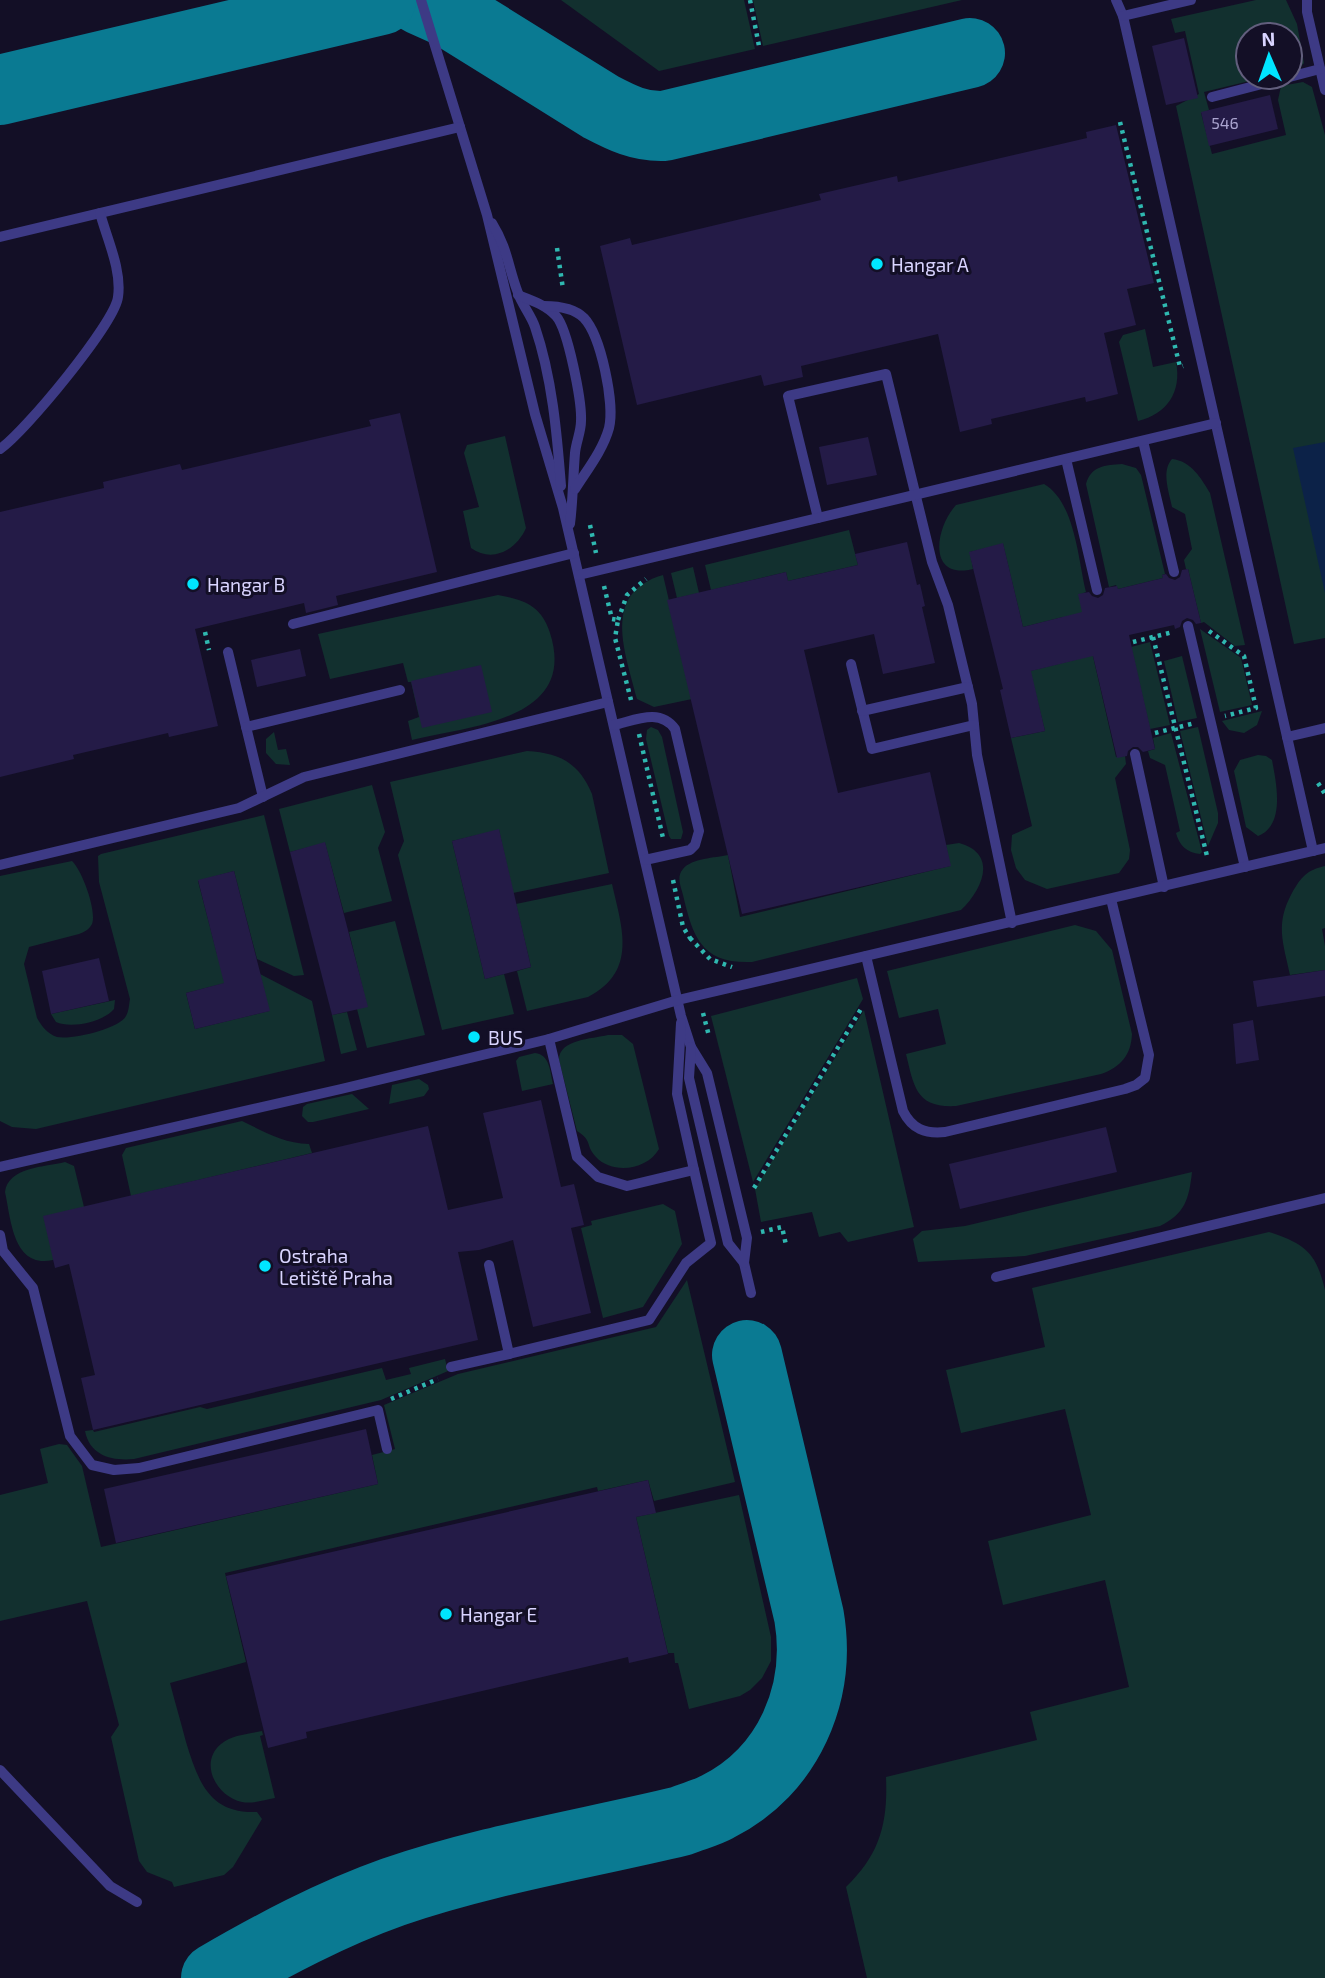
<svg xmlns="http://www.w3.org/2000/svg" width="1325" height="1978" font-family="'Exo 2',sans-serif">
<style>
.green{fill:#12302f}
.water{fill:#0c2248}
.lines{fill:none;stroke-linecap:round;stroke-linejoin:round}
.taxiway{stroke:#0a7a92;stroke-width:70}
.building{fill:#241b47}
.path{stroke:#2fb8b0;stroke-width:4.5;stroke-dasharray:3.5 5;stroke-linecap:butt}
.lane{stroke:#3d3a85;stroke-width:10}
.poi-dot{fill:#00e5ff;stroke:#130f26;stroke-width:2.5}
.labels{text-anchor:middle;dominant-baseline:central;stroke-width:6;stroke-linejoin:round;paint-order:stroke}
.number-label{font-size:16px;fill:#aca6d1}
.poi-label{font-size:19px;fill:#d9d4ff;stroke:#130f26;text-anchor:start}
</style>
<rect width="100%" height="100%" fill="#130f26"/>
<g class="green">
<polygon points="561,0 744,0 755,49 659,71"/>
<polygon points="753,0 962,0 763,46"/>
<polygon points="1256,0 1286,0 1297,24 1304,63 1300,68 1290,71 1290,35 1248,35 1248,77 1266,77 1204,92 1209,110 1201,113 1212,154 1286,135 1278,100 1281,86 1303,82 1312,87 1325,135 1325,638 1294,644 1176,106 1199,94 1185,31 1175,33 1171,19"/>
<path d="M1145,329L1153,367L1176,362C1182,392 1167,414 1138,421L1119,342L1123,335Z"/>
<path d="M505,436L526,528C517,549 493,564 471,548L463,511L479,507L464,453L467,445Z"/>
<path d="M1172,459C1191,461 1201,478 1210,493L1245,645L1235,646L1204,622L1201,623L1188,569H1186L1184,560L1192,549L1185,514L1172,507C1169,492 1161,471 1172,459Z"/>
<path d="M1122,464L1136,468L1141,475L1165,574L1162,575L1163,578L1118,589L1116,585L1109,587L1086,484C1091,466 1105,465 1122,464Z"/>
<path d="M1044,484C1075,502 1078,559 1086,592L1079,595L1116,757L1125,756L1126,764L1115,778L1130,850L1129,859L1119,873L1047,889L1025,880L1016,868L1011,850L1012,835L1032,826L1011,738L1045,731L1030,671L1074,660L1063,617L1023,627L1003,544L970,552L973,569C927,580 935,528 956,505Z"/>
<polygon points="849,530 858,565 788,581 786,572 711,590 705,565"/>
<polygon points="693,567 699,593 677,598 671,573"/>
<path d="M663,575L692,699L654,707L637,699C626,654 600,593 663,575Z"/>
<path d="M498,595C524,600 541,605 550,633C578,720 470,726 412,740L408,721L419,717L411,682H408L403,663L330,679L318,634Z"/>
<polygon points="1200,629 1241,658 1252,705 1220,712"/>
<polygon points="1150,642 1170,725 1150,729 1131,647"/>
<polygon points="1182,656 1197,718 1178,722 1164,661"/>
<polygon points="1262,711 1257,725 1244,733 1229,730 1222,721"/>
<polygon points="651,727 658,730 662,737 683,832 681,839 671,839 669,836 646,739 647,730"/>
<polygon points="1198,727 1218,813 1218,823 1208,846 1180,731"/>
<polygon points="274,732 278,750 286,749 290,765 276,764 266,753 266,739"/>
<path d="M1171,733L1202,852L1200,854C1187,853 1179,845 1176,833L1180,831L1165,765L1150,758L1148,751L1155,749L1153,738Z"/>
<path d="M527,751C560,753 579,763 592,794L609,873L513,893L499,830L452,841L485,979L504,974L514,1014L442,1030L398,855L404,841L390,782Z"/>
<path d="M1258,755L1266,756L1272,760C1276,782 1286,825 1258,836L1246,827L1234,771L1240,760Z"/>
<polygon points="372,785 385,832 378,848 392,901 344,913 325,843 290,852 279,809"/>
<path d="M264,815L304,975L294,976L257,959L234,871L198,881L217,954L245,978L186,993L195,1029L269,1011L260,974L312,1001L325,1061L36,1129L12,1127L0,1121V876L72,861C82,870 97,911 92,924C89,930 84,932 79,934L29,947L24,964L37,1018C42,1027 48,1034 57,1037C72,1040 119,1029 126,1016C129,1011 129,1004 130,999L99,882L98,856L101,854Z"/>
<path d="M959,843C999,854 982,890 961,910L752,962C702,964 693,938 683,895C681,887 676,877 683,869C692,858 715,858 728,855L740,917L950,866L946,845Z"/>
<path d="M1325,866V928L1322,929L1325,946V970L1290,975C1283,942 1275,924 1292,893C1301,877 1307,870 1325,866Z"/>
<path d="M612,884C622,928 638,971 588,997L527,1011L517,971L531,967L516,904Z"/>
<polygon points="395,921 425,1035 367,1048 357,1009 367,1006 349,932"/>
<path d="M1075,925L1096,931L1112,950L1132,1034C1131,1055 1121,1067 1101,1074L956,1106C916,1108 914,1087 906,1054L946,1044L938,1009L899,1018L887,971Z"/>
<polygon points="857,978 863,999 753,1182 711,1016"/>
<path d="M115,1000L114,1009C103,1022 71,1029 56,1022L51,1014Z"/>
<polygon points="864,1010 914,1227 848,1242 840,1232 819,1237 812,1212 761,1222 755,1189"/>
<polygon points="347,1012 357,1050 341,1054 332,1015"/>
<path d="M608,1035H622L633,1044L659,1149C647,1170 613,1175 596,1157C585,1145 593,1141 577,1131L559,1060C559,1039 592,1039 608,1035Z"/>
<path d="M535,1053C550,1055 550,1071 553,1084L522,1091L516,1061L519,1057Z"/>
<polygon points="419,1079 428,1085 429,1089 424,1096 389,1104 392,1085"/>
<polygon points="352,1094 369,1109 313,1122 308,1122 302,1116 303,1107 307,1104"/>
<path d="M242,1121C265,1132 283,1143 309,1144L312,1153L131,1196L122,1155L126,1148Z"/>
<path d="M65,1162L74,1166L84,1207L53,1260C13,1269 11,1219 5,1192C8,1167 45,1167 65,1162Z"/>
<path d="M1192,1172C1189,1199 1185,1214 1160,1226L1025,1256L918,1262L913,1239L922,1231L965,1226Z"/>
<polygon points="663,1204 675,1211 682,1244 643,1307 603,1318 581,1228 592,1225 591,1221"/>
<path d="M1269,1232C1305,1244 1316,1252 1325,1290V1978H867L846,1887C880,1854 888,1823 886,1777L1037,1740L1030,1712L1129,1687L1105,1580L1003,1605L988,1541L1091,1515L1065,1409L961,1433L946,1370L1045,1347L1032,1288Z"/>
<path d="M687,1280L735,1482L654,1501L648,1480L598,1491L597,1487L225,1573L246,1662L170,1683C175,1703 181,1722 186,1742C198,1781 209,1814 257,1812L262,1819L233,1867L224,1875L174,1887L172,1882L147,1872L139,1861L111,1737L119,1725L87,1601L0,1621V1495L48,1483L40,1449L59,1444L67,1445L82,1466L101,1547L378,1484L372,1455L395,1449L384,1405L458,1374L656,1327Z"/>
<path d="M445,1359L448,1371L381,1400L134,1459C112,1461 90,1456 85,1431L93,1430L94,1432L200,1407L207,1409L382,1368L386,1380L411,1374L409,1368Z"/>
<polygon points="739,1495 771,1637 771,1661 762,1678 750,1690 740,1696 689,1709 678,1663 675,1663 674,1653 668,1653 636,1517"/>
<path d="M262,1731L263,1735L260,1736L275,1798C264,1800 253,1804 242,1802C217,1797 198,1763 221,1744C231,1735 249,1734 262,1731Z"/>
</g>
<polygon class="water" points="1325,442 1325,593 1293,448"/>
<g class="lines">
<g class="taxiway">
<path d="M421,0L450,13L601,107C622,118 640,127 664,126L970,53"/>
<polyline points="0,90 381,0"/>
<path d="M216,1978C273,1945 331,1914 393,1892C486,1860 585,1844 681,1821C693,1816 706,1813 717,1807C789,1771 822,1693 809,1616L747,1355"/>
</g>
</g>
<g class="building">
<polygon points="1184,38 1198,98 1166,105 1152,46"/>
<polygon points="1270,95 1278,129 1209,146 1201,112"/>
<polygon points="1116,125 1154,283 1127,289 1136,325 1104,333 1118,394 1086,402 1085,397 991,419 992,424 960,432 938,334 801,366 803,377 764,386 761,375 637,405 600,246 630,238 632,245 821,200 819,194 897,176 898,182 1087,138 1086,132"/>
<polygon points="400,413 437,572 336,596 338,605 306,613 304,603 195,629 218,726 169,737 168,733 73,755 74,759 0,777 0,512 104,488 103,482 180,464 182,470 371,426 369,420"/>
<polygon points="868,437 877,475 827,485 819,447"/>
<polygon points="907,542 917,585 920,584 925,606 922,607 935,663 883,674 874,634 804,650 838,793 930,772 951,866 742,914 667,600 786,572 788,581 858,565 855,554"/>
<polygon points="1003,543 1023,627 1082,612 1078,594 1089,592 1092,596 1098,598 1103,595 1105,588 1117,586 1118,589 1163,578 1162,575 1166,574 1169,578 1175,580 1180,577 1182,570 1188,569 1201,623 1196,624 1193,620 1187,618 1182,621 1180,627 1175,629 1174,625 1129,635 1155,749 1143,752 1138,747 1133,747 1128,751 1127,756 1117,758 1093,656 1031,671 1045,731 1011,738 1000,690 1003,689 969,552"/>
<polygon points="300,649 306,676 257,687 251,660"/>
<polygon points="481,665 492,712 422,728 411,681"/>
<polygon points="499,829 531,967 485,979 452,841"/>
<polygon points="325,842 368,1007 332,1015 290,852"/>
<polygon points="234,871 270,1011 195,1029 186,993 224,983 198,880"/>
<polygon points="99,958 109,1001 51,1014 42,971"/>
<polygon points="1325,970 1325,996 1257,1007 1253,981"/>
<polygon points="1253,1020 1259,1060 1236,1064 1233,1024"/>
<polygon points="541,1100 561,1187 574,1184 584,1225 571,1228 591,1313 533,1327 513,1240 479,1250 458,1252 478,1340 93,1430 81,1378 95,1375 69,1264 55,1268 43,1216 428,1126 448,1210 503,1198 483,1113"/>
<polygon points="1106,1127 1117,1172 960,1209 949,1164"/>
<polygon points="366,1429 378,1484 116,1543 104,1489"/>
<polygon points="648,1480 656,1513 636,1517 668,1654 629,1663 628,1657 306,1732 307,1738 268,1748 226,1576"/>
</g>
<g class="lines">
<g class="path">
<polyline points="750,0 759,46"/>
<polyline points="1120,122 1180,367 1183,366"/>
<polyline points="557,248 563,289"/>
<polyline points="590,525 596,553"/>
<polyline points="604,586 612,619 618,620 615,638 631,700"/>
<polyline points="618,620 627,595 646,579"/>
<polyline points="1209,631 1244,656 1256,708 1225,716"/>
<polyline points="205,632 209,650"/>
<polyline points="1153,637 1207,856"/>
<polyline points="1133,642 1173,632"/>
<polyline points="1155,733 1195,723"/>
<polyline points="639,734 663,838"/>
<polyline points="1318,783 1325,794"/>
<polyline points="673,880 683,927 690,938 686,941"/>
<polyline points="690,938 710,959 732,967"/>
<polyline points="703,1013 709,1036"/>
<polyline points="754,1188 861,1009"/>
<polyline points="761,1232 782,1227 786,1245"/>
<polyline points="391,1399 438,1379"/>
</g>
<g class="lane">
<polyline points="421,0 487,215 535,414 563,508 681,1016 691,1047 707,1073 747,1238 744,1263 751,1293"/>
<polyline points="1116,0 1123,16 1313,851"/>
<polyline points="1307,0 1307,12 1325,90"/>
<polyline points="1123,16 1191,0"/>
<polyline points="1212,97 1320,69"/>
<path d="M492,223C508,249 508,267 518,293C522,305 531,315 535,327C552,377 557,433 561,486"/>
<polyline points="0,237 460,127"/>
<path d="M518,295C531,300 546,305 556,316C568,329 582,402 581,421C581,432 576,442 575,453C573,477 573,500 570,524"/>
<path d="M544,306C558,306 574,308 584,318C601,336 615,404 609,428C603,450 587,470 575,489"/>
<polyline points="1143,441 1174,572"/>
<path d="M0,449C24,433 115,323 118,297C122,270 107,239 100,213"/>
<polyline points="1066,459 1097,590"/>
<polyline points="818,518 788,396 886,374 932,562 948,605 972,704 977,755 1012,923"/>
<polyline points="579,575 1216,423"/>
<polyline points="293,624 574,553"/>
<polyline points="1188,626 1245,867"/>
<polyline points="228,652 263,797"/>
<polyline points="851,664 872,749 974,725"/>
<polyline points="862,711 968,687"/>
<path d="M614,725C636,720 660,708 675,729L699,831L695,845L690,850L645,860"/>
<polyline points="246,727 400,690"/>
<polyline points="1287,737 1325,728"/>
<polyline points="1135,754 1164,887"/>
<polyline points="0,865 239,808 304,777 608,702"/>
<path d="M866,956L903,1111C912,1129 925,1134 945,1132L1125,1089L1136,1085L1145,1078L1149,1055L1111,899"/>
<polyline points="549,1039 577,1157 598,1177 627,1186 694,1170 677,1094 681,1023"/>
<polyline points="691,1047 689,1078 728,1243 744,1263"/>
<polyline points="0,1167 341,1089 549,1039 678,1000 1325,848"/>
<polyline points="0,1235 3,1251 33,1288 70,1436 92,1465 114,1470 139,1468 378,1410 387,1449"/>
<polyline points="489,1265 509,1354 649,1320 686,1263 711,1243 694,1170"/>
<polyline points="996,1277 1325,1198"/>
<polyline points="451,1367 509,1354"/>
<polyline points="0,1770 110,1886 137,1902"/>
</g>
</g>
<g class="poi-dot">
<circle cx="877" cy="264" r="7"/>
<circle cx="193" cy="584" r="7"/>
<circle cx="474" cy="1037" r="7"/>
<circle cx="265" cy="1266" r="7"/>
<circle cx="446" cy="1614" r="7"/>
</g>
<g class="labels">
<g class="number-label">
<text x="1225" y="122">546</text>
</g>
<g class="poi-label">
<text x="891" y="264">Hangar A</text>
<text x="207" y="584">Hangar B</text>
<text x="488" y="1037">BUS</text>
<text x="279" y="1255">Ostraha<tspan x="279" dy="22">Letiště Praha</tspan></text>
<text x="460" y="1614">Hangar E</text>
</g>
</g>
<g transform="translate(1269 56) rotate(358)"><circle r="33" fill="#130f26" stroke="#625e7d" stroke-width="2"/>
<path d="M0-5L12 26L0 18L-12 26Z" fill="#00e5ff"/>
<text y="-10" font-size="19" font-weight="bold" text-anchor="middle" fill="#d9d4ff">N</text>
</g>
</svg>
